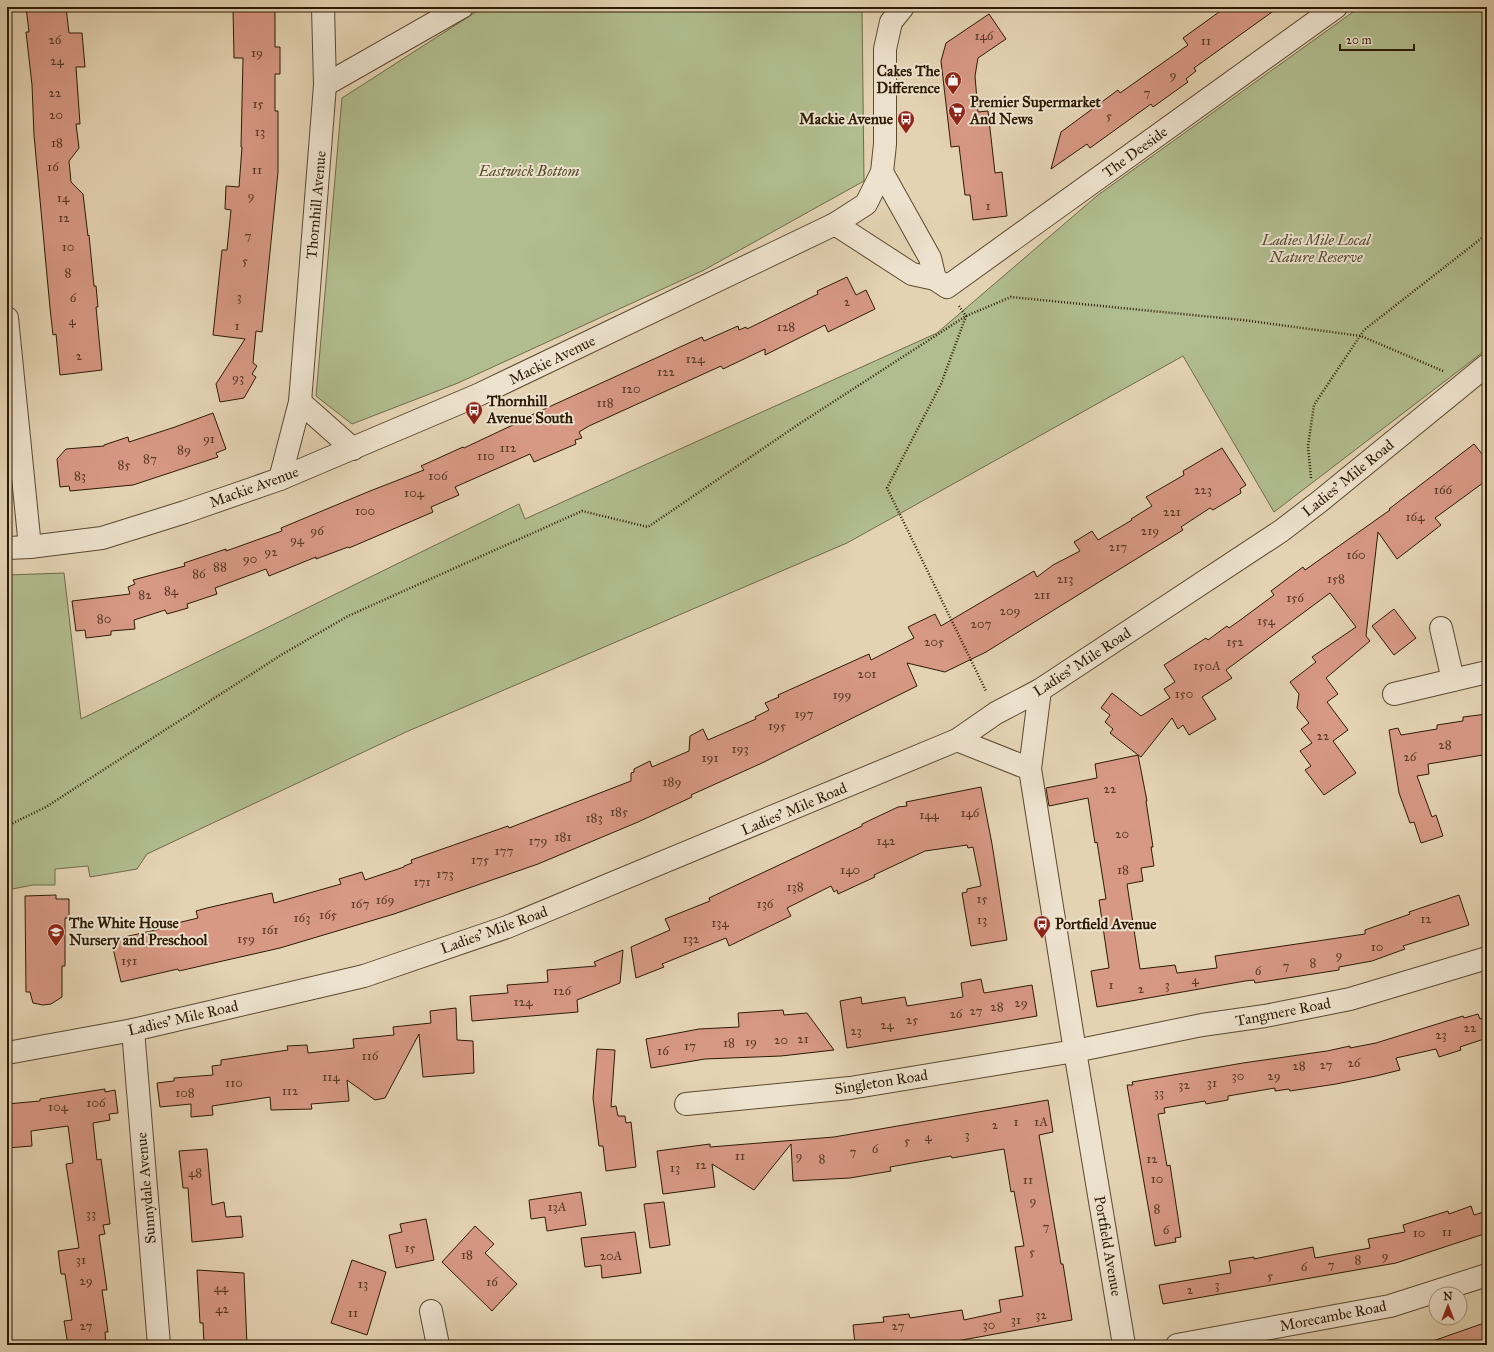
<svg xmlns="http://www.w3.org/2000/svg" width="1494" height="1352" font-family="'IM FELL Great Primer',serif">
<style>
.green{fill:#b1bd8f;stroke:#6f6c4a}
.building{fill:#d79884;stroke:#2d1b04}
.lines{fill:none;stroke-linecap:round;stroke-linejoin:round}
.street-casing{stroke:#5b4930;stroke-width:24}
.path{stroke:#2d1b04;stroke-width:2.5;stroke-dasharray:1 2;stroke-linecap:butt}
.street{stroke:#ede2ce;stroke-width:22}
.labels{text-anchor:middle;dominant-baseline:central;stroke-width:4;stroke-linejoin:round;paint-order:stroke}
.number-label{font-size:13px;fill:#583a24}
.poi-label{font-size:15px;font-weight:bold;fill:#2d1b04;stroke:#ede2ce;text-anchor:start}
.street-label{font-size:15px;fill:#2d1b04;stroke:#ede2ce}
.park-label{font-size:15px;font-style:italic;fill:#554c2e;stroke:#ede2ce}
</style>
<rect width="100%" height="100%" fill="#e4d3b3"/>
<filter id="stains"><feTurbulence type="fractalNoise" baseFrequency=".005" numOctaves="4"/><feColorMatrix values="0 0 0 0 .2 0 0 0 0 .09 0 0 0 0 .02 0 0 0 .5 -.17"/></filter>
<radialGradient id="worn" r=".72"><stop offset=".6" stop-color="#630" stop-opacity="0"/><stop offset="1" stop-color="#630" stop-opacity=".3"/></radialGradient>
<g class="green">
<polygon points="488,7 862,7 864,181 704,270 458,383 352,424 316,396 342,98 479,10"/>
<polygon points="1360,7 1487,7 1487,349 1274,512 1183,356 847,543 406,732 147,854 137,869 90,877 88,866 55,869 55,885 33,885 7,890 7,575 64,573 81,719 519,504 525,519 937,333 1098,195"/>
</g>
<g class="building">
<polygon points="26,7 66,7 69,33 82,33 85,67 76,67 80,124 76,124 79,148 69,161 71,182 83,194 88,236 89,235 94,286 96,286 98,307 96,307 102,370 60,375 56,334 53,335 50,308 34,135 32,85 26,32 29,32"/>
<polygon points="233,7 275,7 275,47 280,47 280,74 275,74 275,111 278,111 278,172 262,332 256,331 253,363 257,366 252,374 256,377 244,398 220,402 216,384 245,339 213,335 222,250 227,250 231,210 225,209 226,186 239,187 242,147 241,147 243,58 234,58"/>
<polygon points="1226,7 1279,7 1194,68 1196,71 1186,79 1188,82 1153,107 1151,104 1090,148 1087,144 1051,169 1061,132 1118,90 1120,93 1188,45 1183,38"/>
<polygon points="989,14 1006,39 978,58 975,76 978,112 988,111 995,173 1002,172 1007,216 973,220 970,195 965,195 959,146 951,147 941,61 946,43"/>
<polygon points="847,277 856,295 866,290 875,309 828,332 825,325 765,355 765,349 723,369 721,366 589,426 579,432 582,438 575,440 576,444 534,462 530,454 455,487 459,495 431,507 433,512 349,548 348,547 316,559 316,557 269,576 266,569 215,588 217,594 187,604 188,608 167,614 165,610 134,620 135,629 111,631 111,635 86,638 85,630 76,631 72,601 130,594 128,587 135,584 133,580 185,566 184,563 226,549 226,551 282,531 281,528 370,491 424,470 421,466 463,447 464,448 517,423 516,422 702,337 704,341 738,326 739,330 746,327 747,329 818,294 817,291"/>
<polygon points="213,413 226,449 216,453 218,457 133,485 70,491 69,486 60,487 57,459 66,449 104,446 104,445 128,437 129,442 175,427"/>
<polygon points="1474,444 1487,460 1487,480 1435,518 1441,525 1397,559 1378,532 1366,636 1370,641 1326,678 1338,694 1327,702 1348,730 1333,741 1356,773 1324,795 1305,770 1311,766 1300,751 1312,743 1301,729 1309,723 1297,708 1299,694 1290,682 1316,662 1312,657 1356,627 1330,593 1226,670 1232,678 1202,697 1216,719 1189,735 1183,725 1178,729 1172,718 1141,757 1138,755 1147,801 1146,801 1153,847 1151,847 1154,866 1141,868 1143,881 1127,884 1140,969 1175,965 1177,973 1217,968 1215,956 1365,934 1365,930 1410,914 1409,912 1459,895 1469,925 1403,946 1405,949 1372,961 1339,967 1339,970 1255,983 1254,980 1245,981 1097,1007 1091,971 1109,968 1099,900 1106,899 1097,842 1095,843 1088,798 1049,806 1046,788 1097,778 1095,764 1138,755 1110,733 1113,729 1105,722 1110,715 1101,708 1112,693 1141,716 1170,698 1164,689 1175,682 1164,665 1206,638 1208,640 1227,626 1229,628 1239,621 1274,595 1271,591 1303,567 1305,570 1390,510 1389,509"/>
<polygon points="1222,448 1246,485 1240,489 1241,493 1213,510 1210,508 1181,527 1183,530 986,652 945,672 907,663 917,686 762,763 691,795 692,797 638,822 538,864 394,914 280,948 227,960 179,971 178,969 121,982 111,940 169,927 169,925 198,918 196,911 207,908 272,893 274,903 341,884 339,879 362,872 365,880 404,867 404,866 412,863 411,860 508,826 509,828 631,781 631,773 634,772 634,769 650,761 652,767 689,751 690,736 703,729 708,740 756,719 755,717 769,710 765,703 779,697 778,695 869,654 871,660 914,638 908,627 935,614 941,626 1034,571 1037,577 1053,565 1080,551 1074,542 1092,531 1098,540 1132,520 1131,519 1152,506 1146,497 1184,475 1183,471"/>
<polygon points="1394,609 1416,638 1394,655 1372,626"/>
<polygon points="1487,714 1487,752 1483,752 1483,755 1428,764 1429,774 1417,776 1432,817 1436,815 1443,836 1421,843 1414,822 1410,823 1399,793 1389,730 1398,728 1401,735 1437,729 1437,725 1463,721 1463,717"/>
<polygon points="981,787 992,844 1007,940 971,946 962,893 967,892 967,889 981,886 973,847 968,848 967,845 925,851 874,875 875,877 838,894 837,890 834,892 831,886 787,908 791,916 729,946 726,938 662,964 664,967 636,978 631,947 670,930 665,919 710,901 709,898 862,826 862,824 898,807 907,806 906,802"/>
<polygon points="56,895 56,899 69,899 69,918 65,918 65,966 62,966 62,997 51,1004 43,1005 33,1003 30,992 26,992 25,896"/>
<polygon points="623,950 620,983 577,1000 578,1012 472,1021 470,996 508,993 507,985 548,982 547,970 596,966 594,962"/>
<polygon points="981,979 984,993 1032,985 1037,1016 847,1048 840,1001 861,997 862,1004 905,997 907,1006 963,997 961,983"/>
<polygon points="456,1008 457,1040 473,1041 474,1073 423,1077 419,1034 385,1098 375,1100 347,1080 349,1101 311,1104 312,1109 271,1110 270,1097 212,1106 213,1115 191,1117 191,1104 160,1107 157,1083 174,1081 174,1078 213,1075 212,1066 221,1065 221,1060 288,1050 287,1046 307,1045 308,1053 354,1048 353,1039 394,1035 393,1027 431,1023 430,1011"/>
<polygon points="783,1010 784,1015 807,1013 834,1050 781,1056 705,1059 651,1068 646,1039 699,1029 739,1027 738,1013"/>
<polygon points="1478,1014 1480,1019 1487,1016 1487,1038 1460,1047 1461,1050 1439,1057 1436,1049 1396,1058 1400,1070 1376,1076 1336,1084 1290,1091 1289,1089 1275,1091 1275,1088 1228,1096 1228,1100 1206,1104 1205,1101 1164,1108 1165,1113 1158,1114 1167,1166 1170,1165 1181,1237 1175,1238 1176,1242 1155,1246 1127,1085 1133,1085 1132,1082 1243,1063 1327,1051 1350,1046 1350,1048 1376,1043 1463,1016 1464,1018"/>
<polygon points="597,1049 615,1050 611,1107 616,1106 618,1116 625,1116 626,1123 631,1122 636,1167 606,1171 603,1146 599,1146 593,1098"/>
<polygon points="105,1089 105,1092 115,1090 118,1113 109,1114 110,1120 93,1123 97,1160 101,1159 110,1224 103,1225 105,1234 99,1235 107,1290 102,1290 108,1332 105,1332 106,1345 68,1345 64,1321 72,1320 65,1274 61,1274 58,1251 79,1248 66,1164 73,1163 68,1126 31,1131 32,1146 7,1148 7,1104 40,1101 40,1099"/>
<polygon points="1048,1100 1053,1132 1039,1135 1061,1264 1063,1264 1072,1320 935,1345 855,1345 853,1325 884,1322 883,1317 909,1314 910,1318 962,1310 964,1320 1001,1312 999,1300 1023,1296 1015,1247 1024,1246 1014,1191 1011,1192 1004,1149 952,1158 951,1156 890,1167 891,1171 850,1178 793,1181 791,1144 754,1190 712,1164 715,1187 663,1194 657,1151 710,1144 710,1147 834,1137"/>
<polygon points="207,1149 212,1205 224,1202 226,1217 241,1216 243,1237 192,1242 188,1188 183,1188 179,1151"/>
<polygon points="581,1192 586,1225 547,1231 545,1217 531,1219 529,1200"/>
<polygon points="664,1202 670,1245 650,1248 644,1204"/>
<polygon points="1471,1206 1474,1215 1487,1211 1487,1233 1396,1263 1163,1304 1159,1285 1231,1273 1229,1261 1254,1257 1254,1259 1313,1247 1315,1258 1370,1248 1368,1239 1405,1232 1403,1225 1448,1211 1449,1214"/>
<polygon points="426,1219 434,1260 396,1268 389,1235 402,1232 400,1224"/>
<polygon points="475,1226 494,1244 485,1253 517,1284 492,1311 442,1262"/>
<polygon points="635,1232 641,1273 602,1278 601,1265 585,1267 581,1238"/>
<polygon points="352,1260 386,1272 367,1335 331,1323"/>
<polygon points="197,1270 244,1273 247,1345 204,1345 203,1323 200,1323"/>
<polygon points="1487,1322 1487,1342 1479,1345 1430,1345 1430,1342"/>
</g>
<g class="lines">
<g class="street-casing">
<g id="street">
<polyline points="325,85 462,7"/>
<polyline points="882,172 930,258 935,279 947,287 1336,7"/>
<polyline points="835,224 912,274 935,279"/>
<polyline points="7,318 30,547"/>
<polyline points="300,402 353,449"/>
<polyline points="280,479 300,402 325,85 323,7"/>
<polyline points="7,548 30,547 102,538 185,512 280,479 478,395 835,224 866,204 882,172 885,144 885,49 891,22 903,7"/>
<polyline points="1441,628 1453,680"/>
<polyline points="1040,690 1030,769 1075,1051 1124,1345"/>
<polyline points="1394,694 1487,672"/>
<polyline points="957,740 1030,769"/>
<polyline points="133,1030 159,1345"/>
<polyline points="7,1053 133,1030 364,976 507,927 957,740 996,713 1040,690 1281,531 1319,502 1487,365"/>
<polyline points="686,1104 850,1088 1075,1051 1202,1025 1265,1016 1350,999 1487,958"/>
<polyline points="431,1311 438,1345"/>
<polyline points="1177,1345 1390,1306 1487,1275"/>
</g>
</g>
<g class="path">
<polyline points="959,306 966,316 941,384 887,488 986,691"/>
<polyline points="1311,478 1308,446 1314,405 1364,330 1487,234"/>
<polyline points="7,826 46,807 281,655 348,616 582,511 648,527 799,424 966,316 1011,297 1243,320 1361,336 1443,371"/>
</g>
<use href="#street" class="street"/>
</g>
<defs>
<g id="shop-pin" transform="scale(0.9)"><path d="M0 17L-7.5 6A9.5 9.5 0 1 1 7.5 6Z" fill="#8f2418" stroke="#ede2ce"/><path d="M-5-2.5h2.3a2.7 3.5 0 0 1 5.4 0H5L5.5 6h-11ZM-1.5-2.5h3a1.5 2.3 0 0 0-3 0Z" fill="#fff"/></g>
<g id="supermarket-pin" transform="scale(0.9)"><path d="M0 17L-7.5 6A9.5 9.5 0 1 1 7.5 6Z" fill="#8f2418" stroke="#ede2ce"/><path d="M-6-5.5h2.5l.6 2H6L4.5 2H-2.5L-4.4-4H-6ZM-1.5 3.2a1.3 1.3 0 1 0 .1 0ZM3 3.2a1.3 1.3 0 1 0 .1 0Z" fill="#fff"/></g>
<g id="bus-pin" transform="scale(0.9)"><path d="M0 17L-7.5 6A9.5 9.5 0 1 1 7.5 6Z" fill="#8f2418" stroke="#ede2ce"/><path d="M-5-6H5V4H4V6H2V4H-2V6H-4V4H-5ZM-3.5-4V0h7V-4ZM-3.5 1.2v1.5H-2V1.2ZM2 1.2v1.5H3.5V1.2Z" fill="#fff"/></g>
<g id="school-pin" transform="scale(0.9)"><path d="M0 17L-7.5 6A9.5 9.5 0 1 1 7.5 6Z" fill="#8f2418" stroke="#ede2ce"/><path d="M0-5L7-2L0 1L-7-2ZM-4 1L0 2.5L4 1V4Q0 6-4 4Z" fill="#fff"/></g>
</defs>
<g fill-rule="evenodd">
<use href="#shop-pin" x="953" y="80"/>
<use href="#supermarket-pin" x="957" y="111"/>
<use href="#bus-pin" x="906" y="119"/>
<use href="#bus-pin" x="474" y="410"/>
<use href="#bus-pin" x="1042" y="924"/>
<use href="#school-pin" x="56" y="932"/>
</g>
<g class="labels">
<g class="number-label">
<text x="984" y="36">146</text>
<text x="55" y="40">26</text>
<text x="1206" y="41">11</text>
<text x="257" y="53">19</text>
<text x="57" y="61">24</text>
<text x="1173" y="75">9</text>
<text x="55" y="93">22</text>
<text x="1147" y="93">7</text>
<text x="258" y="104">15</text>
<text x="56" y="115">20</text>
<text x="1109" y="116">5</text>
<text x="260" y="132">13</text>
<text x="57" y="143">18</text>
<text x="53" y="167">16</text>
<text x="257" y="170">11</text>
<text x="251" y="196">9</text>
<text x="63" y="198">14</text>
<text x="988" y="206">1</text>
<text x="64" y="218">12</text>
<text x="248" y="236">7</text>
<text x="68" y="247">10</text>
<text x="245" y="261">5</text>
<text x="68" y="273">8</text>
<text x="239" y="297">3</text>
<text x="73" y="298">6</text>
<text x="847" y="302">2</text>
<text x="72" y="321">4</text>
<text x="237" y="326">1</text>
<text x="786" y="327">128</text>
<text x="79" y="356">2</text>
<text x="695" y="359">124</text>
<text x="666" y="372">122</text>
<text x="238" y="378">93</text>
<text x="631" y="389">120</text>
<text x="605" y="403">118</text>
<text x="209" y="439">91</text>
<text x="508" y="448">112</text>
<text x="184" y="450">89</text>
<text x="486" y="456">110</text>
<text x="150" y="459">87</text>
<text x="124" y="465">85</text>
<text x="80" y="476">83</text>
<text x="438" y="476">106</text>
<text x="1203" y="490">223</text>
<text x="1443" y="490">166</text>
<text x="414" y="493">104</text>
<text x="365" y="511">100</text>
<text x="1172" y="512">221</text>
<text x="1415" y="517">164</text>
<text x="317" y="531">96</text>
<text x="1150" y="531">219</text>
<text x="297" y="540">94</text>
<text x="1118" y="547">217</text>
<text x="271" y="552">92</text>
<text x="1356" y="555">160</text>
<text x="250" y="559">90</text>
<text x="220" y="567">88</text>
<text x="199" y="574">86</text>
<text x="1065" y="579">213</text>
<text x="1336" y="579">158</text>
<text x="171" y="591">84</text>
<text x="145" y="595">82</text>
<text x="1042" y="595">211</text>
<text x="1295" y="598">156</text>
<text x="1010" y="611">209</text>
<text x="104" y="619">80</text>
<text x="1266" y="621">154</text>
<text x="981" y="624">207</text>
<text x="934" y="642">205</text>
<text x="1235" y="642">152</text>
<text x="1207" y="666">150A</text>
<text x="867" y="674">201</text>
<text x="1184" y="694">150</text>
<text x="842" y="695">199</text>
<text x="804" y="714">197</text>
<text x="777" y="726">195</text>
<text x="1323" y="736">22</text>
<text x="1445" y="745">28</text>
<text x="740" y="749">193</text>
<text x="1410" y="757">26</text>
<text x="710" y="758">191</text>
<text x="672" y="782">189</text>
<text x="1110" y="789">22</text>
<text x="619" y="812">185</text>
<text x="970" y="813">146</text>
<text x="929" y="815">144</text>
<text x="594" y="818">183</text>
<text x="1122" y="834">20</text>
<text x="563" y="837">181</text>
<text x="538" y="841">179</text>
<text x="886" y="841">142</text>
<text x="504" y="851">177</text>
<text x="480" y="860">175</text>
<text x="850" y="870">140</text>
<text x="1123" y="870">18</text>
<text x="445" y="874">173</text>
<text x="422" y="882">171</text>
<text x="795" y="887">138</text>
<text x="982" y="899">15</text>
<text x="385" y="900">169</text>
<text x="360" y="904">167</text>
<text x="765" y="904">136</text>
<text x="328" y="915">165</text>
<text x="302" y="918">163</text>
<text x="1426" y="919">12</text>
<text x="982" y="920">13</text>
<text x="720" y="923">134</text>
<text x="270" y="930">161</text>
<text x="246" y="939">159</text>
<text x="691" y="939">132</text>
<text x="1377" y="947">10</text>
<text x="1339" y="955">9</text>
<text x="129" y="961">151</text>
<text x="1313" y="963">8</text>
<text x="1286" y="966">7</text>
<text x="1258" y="971">6</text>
<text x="1195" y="980">4</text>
<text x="1111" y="985">1</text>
<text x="1167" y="985">3</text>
<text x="1141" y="989">2</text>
<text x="562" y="991">126</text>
<text x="523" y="1002">124</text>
<text x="1021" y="1003">29</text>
<text x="997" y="1007">28</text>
<text x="976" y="1011">27</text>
<text x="956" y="1014">26</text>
<text x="912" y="1020">25</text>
<text x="887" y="1025">24</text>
<text x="1470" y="1028">22</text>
<text x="856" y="1031">23</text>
<text x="1441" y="1035">23</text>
<text x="803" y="1039">21</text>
<text x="781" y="1040">20</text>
<text x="751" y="1042">19</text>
<text x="729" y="1043">18</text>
<text x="690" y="1046">17</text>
<text x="663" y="1051">16</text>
<text x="370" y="1056">116</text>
<text x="1354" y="1063">26</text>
<text x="1326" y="1065">27</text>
<text x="1299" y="1066">28</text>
<text x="1238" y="1076">30</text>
<text x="1274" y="1076">29</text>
<text x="331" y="1077">114</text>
<text x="234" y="1083">110</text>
<text x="1212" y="1083">31</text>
<text x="1184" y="1085">32</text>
<text x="290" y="1091">112</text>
<text x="185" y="1093">108</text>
<text x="1159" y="1093">33</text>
<text x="96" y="1103">106</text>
<text x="58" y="1107">104</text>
<text x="1016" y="1122">1</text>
<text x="1041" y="1122">1A</text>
<text x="995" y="1125">2</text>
<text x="967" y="1135">3</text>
<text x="928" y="1137">4</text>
<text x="907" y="1141">5</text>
<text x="875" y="1149">6</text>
<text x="853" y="1152">7</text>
<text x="740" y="1156">11</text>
<text x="799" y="1156">9</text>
<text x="822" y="1159">8</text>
<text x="1152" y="1159">12</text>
<text x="701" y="1165">12</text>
<text x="675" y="1168">13</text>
<text x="195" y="1173">48</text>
<text x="1157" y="1179">10</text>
<text x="1028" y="1180">11</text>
<text x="1033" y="1201">9</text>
<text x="557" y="1207">13A</text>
<text x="1157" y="1209">8</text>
<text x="91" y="1214">33</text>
<text x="1046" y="1227">7</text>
<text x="1166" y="1230">6</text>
<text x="1447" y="1232">11</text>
<text x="1419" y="1233">10</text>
<text x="410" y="1248">15</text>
<text x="1032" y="1252">5</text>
<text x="467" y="1255">18</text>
<text x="611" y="1256">20A</text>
<text x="1385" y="1256">9</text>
<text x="81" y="1260">31</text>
<text x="1358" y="1260">8</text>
<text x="1331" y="1265">7</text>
<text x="1304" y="1267">6</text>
<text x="1270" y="1276">5</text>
<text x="86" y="1281">29</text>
<text x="492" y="1282">16</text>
<text x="363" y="1284">13</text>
<text x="1217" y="1285">3</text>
<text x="221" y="1288">44</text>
<text x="1190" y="1290">2</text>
<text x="222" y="1309">42</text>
<text x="353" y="1313">11</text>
<text x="1041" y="1315">32</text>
<text x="1016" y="1320">31</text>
<text x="989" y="1325">30</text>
<text x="86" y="1326">27</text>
<text x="898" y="1326">27</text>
</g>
<g class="poi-label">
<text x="940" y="71" text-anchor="end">Cakes The<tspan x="940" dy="17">Difference</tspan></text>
<text x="970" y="102">Premier Supermarket<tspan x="970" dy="17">And News</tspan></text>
<text x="893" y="119" text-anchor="end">Mackie Avenue</text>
<text x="487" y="401">Thornhill<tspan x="487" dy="17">Avenue South</tspan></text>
<text x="69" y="923">The White House<tspan x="69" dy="17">Nursery and Preschool</tspan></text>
<text x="1055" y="924">Portfield Avenue</text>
</g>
<g class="street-label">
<text transform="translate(1135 152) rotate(-36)">The Deeside</text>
<text transform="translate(316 205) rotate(-85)">Thornhill Avenue</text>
<text transform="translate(552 360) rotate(-26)">Mackie Avenue</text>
<text transform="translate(1348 478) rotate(-39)">Ladies' Mile Road</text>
<text transform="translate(254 487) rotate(-20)">Mackie Avenue</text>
<text transform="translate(1082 662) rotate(-33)">Ladies' Mile Road</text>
<text transform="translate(794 809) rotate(-23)">Ladies' Mile Road</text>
<text transform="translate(494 930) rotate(-20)">Ladies' Mile Road</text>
<text transform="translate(1283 1012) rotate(-11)">Tangmere Road</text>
<text transform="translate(183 1018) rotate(-13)">Ladies' Mile Road</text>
<text transform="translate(881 1082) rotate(-9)">Singleton Road</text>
<text transform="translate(146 1188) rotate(-95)">Sunnydale Avenue</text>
<text transform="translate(1108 1246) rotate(80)">Portfield Avenue</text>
<text transform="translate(1333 1316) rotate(-11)">Morecambe Road</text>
</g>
<g class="park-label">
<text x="529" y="171">Eastwick Bottom</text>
<text x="1316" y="240">Ladies Mile Local<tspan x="1316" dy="17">Nature Reserve</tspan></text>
</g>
</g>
<rect width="1494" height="1352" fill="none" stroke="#e4d3b3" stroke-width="24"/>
<rect x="8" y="8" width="1478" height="1336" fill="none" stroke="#2d1b04" stroke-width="2"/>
<rect x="12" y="12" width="1470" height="1328" fill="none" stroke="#2d1b04"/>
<g transform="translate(1448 1306)"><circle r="19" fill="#ede2ce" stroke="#a0927d"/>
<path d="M0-3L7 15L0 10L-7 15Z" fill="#8f2418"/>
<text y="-6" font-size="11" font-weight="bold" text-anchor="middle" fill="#2d1b04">N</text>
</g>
<path d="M1340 44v6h74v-6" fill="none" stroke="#2d1b04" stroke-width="2"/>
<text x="1346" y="44" font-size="12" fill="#2d1b04" stroke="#ede2ce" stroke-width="3" paint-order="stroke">20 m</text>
<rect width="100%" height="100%" filter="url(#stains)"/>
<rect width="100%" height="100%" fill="url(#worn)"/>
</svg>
